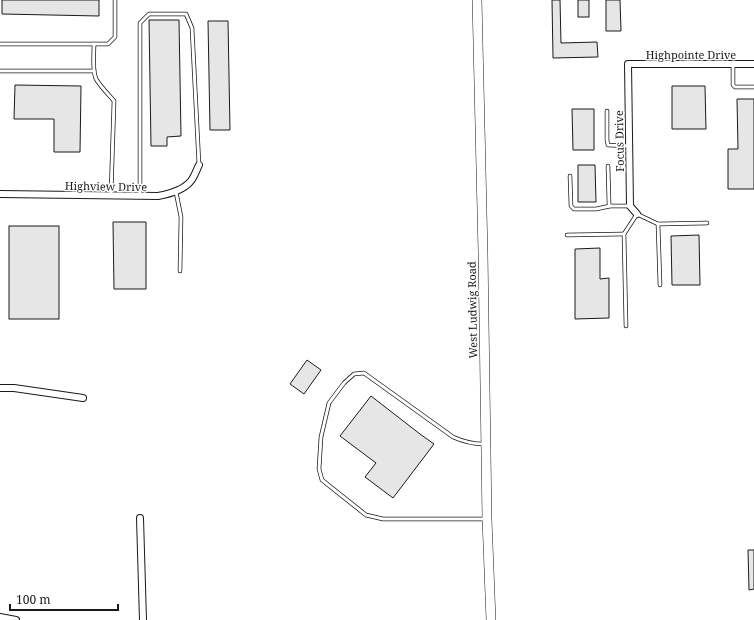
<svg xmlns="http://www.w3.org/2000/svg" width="754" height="620" font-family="'Noto Serif',serif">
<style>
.building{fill:#e6e6e6;stroke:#1a1a1a}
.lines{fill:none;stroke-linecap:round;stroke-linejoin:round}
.lane-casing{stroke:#1a1a1a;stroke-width:4.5}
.street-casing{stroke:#1a1a1a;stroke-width:8}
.secondary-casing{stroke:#1a1a1a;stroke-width:10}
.lane{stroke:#fff;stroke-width:3}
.street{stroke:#fff;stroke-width:6}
.secondary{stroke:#fff;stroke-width:9}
.labels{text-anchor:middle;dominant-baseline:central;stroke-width:3;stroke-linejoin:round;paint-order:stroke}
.street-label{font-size:11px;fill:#1a1a1a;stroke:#fff}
</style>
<rect width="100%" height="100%" fill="#fff"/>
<g class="building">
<polygon points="2,0 99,0 99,16 2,14"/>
<polygon points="552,0 560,0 561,43 597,42 598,57 553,58"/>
<rect x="578" y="0" width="11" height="17"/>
<polygon points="606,0 620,0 621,31 606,31"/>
<polygon points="149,20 179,20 181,136 167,137 167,146 151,146"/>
<polygon points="208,21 228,21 230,130 210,130"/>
<polygon points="15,85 81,86 80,152 54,152 54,119 14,119"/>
<polygon points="672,86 705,86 706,129 672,129"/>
<polygon points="737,99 754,99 754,189 728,189 728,149 738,149"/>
<polygon points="572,109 594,109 594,150 573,150"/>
<polygon points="578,165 595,165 596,202 578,202"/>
<polygon points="113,222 146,222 146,289 114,289"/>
<rect x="9" y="226" width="50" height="93"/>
<polygon points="699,235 700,285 672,285 671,236"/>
<polygon points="600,248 600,279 609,278 609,318 575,319 575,249"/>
<polygon points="307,360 321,370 304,394 290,384"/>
<polygon points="371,396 420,434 434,444 393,498 365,477 376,463 340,436"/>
<polygon points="748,550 754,550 754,589 749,590"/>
</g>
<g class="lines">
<g class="lane-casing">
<g id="lane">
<polyline points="0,44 108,44 115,37 115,0"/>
<path d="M94,44C94,54 92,70 96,79C101,87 108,94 114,101L111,195"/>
<polyline points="733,64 733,85 735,87 754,87"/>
<polyline points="0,71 94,71"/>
<polyline points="607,111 607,140 608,145 629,146"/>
<polyline points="608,166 609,204 610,206 630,206"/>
<polyline points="570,176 571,206 574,209 596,209 610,206"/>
<polyline points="176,192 181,217 180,271"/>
<polyline points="140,196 140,23 149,14 186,14 192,28 199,165"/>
<polyline points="658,224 660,285"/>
<polyline points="567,235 624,234"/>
<polyline points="626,326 624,234 637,214 658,224 707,223"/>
<path d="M484,444C472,444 464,442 453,437L364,373L354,374L344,383L329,403L321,437L319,469L322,480L366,515L383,519H486"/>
</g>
</g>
<g class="street-casing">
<g id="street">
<path d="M0,194L158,196C169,194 182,191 190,182C194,178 196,171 199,165"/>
<polyline points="637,214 630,206 628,64 754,64"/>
<polyline points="0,388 14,388 83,398"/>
<polyline points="140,518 143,620"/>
<polyline points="0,617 16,620"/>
</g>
</g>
<g class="secondary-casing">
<polyline id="secondary" points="477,0 483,253 487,519 491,620"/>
</g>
<use href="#lane" class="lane"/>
<use href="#street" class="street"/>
<use href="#secondary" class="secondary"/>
</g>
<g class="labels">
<g class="street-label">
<text x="691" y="54">Highpointe Drive</text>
<text transform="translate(619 141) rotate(-91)">Focus Drive</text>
<text transform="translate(106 186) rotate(1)">Highview Drive</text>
<text transform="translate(472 310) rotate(-91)">West Ludwig Road</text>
</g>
</g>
<path d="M10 604v6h108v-6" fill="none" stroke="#1a1a1a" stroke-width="2"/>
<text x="16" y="604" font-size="12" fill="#1a1a1a" stroke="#ffffff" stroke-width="3" paint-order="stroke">100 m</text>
</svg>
